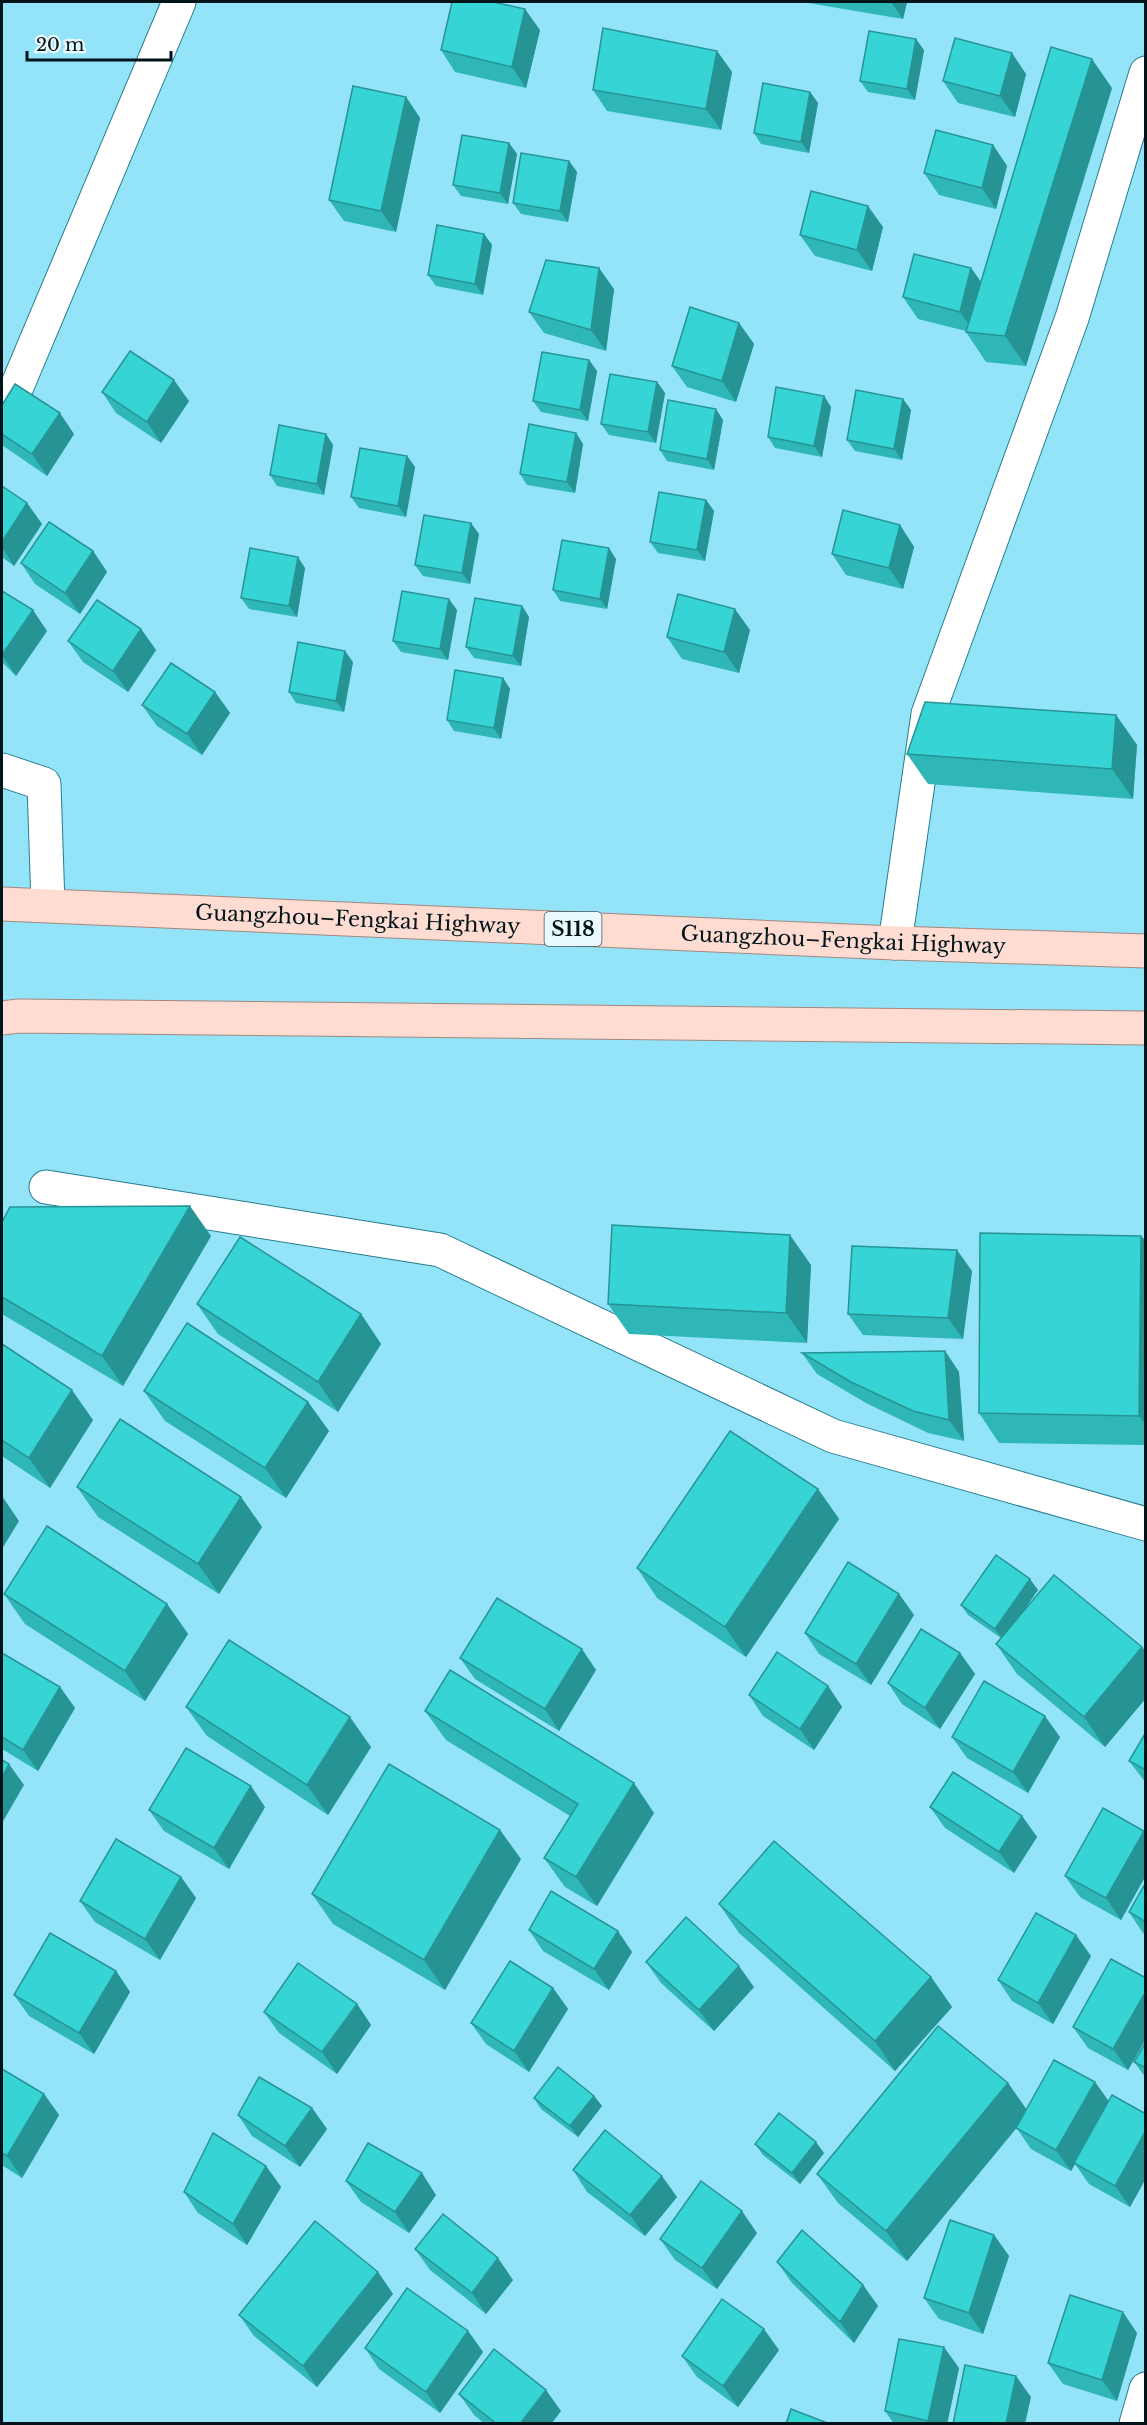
<svg xmlns="http://www.w3.org/2000/svg" width="1147" height="2425" font-family="'Libre Baskerville',serif">
<style>
.lines{fill:none;stroke-linecap:round;stroke-linejoin:round}
.minor-casing{stroke:#287c8f;stroke-width:35}
.major-casing{stroke:#a5867e;stroke-width:35}
.minor{stroke:#fff;stroke-width:33}
.major{stroke:#fedcd2;stroke-width:33}
.wall{fill:#2fb6b7}
.shaded-wall{fill:#269495}
.building{fill:#37d4d5;stroke:#269495;stroke-width:1.5}
.labels{text-anchor:middle;dominant-baseline:central;stroke-width:4.5;stroke-linejoin:round;paint-order:stroke}
.shield{fill:#eaf9fd;stroke:#46595e;stroke-width:1.5}
.shield-label{font-size:20px;font-weight:bold;fill:#00141a}
.street-label{font-size:21px;fill:#00141a;stroke:#eaf9fd}
</style>
<rect width="100%" height="100%" fill="#93e4f8"/>
<g class="lines">
<g class="minor-casing">
<g id="minor">
<polyline points="2,422 179,2"/>
<polyline points="2,770 44,784 48,905"/>
<polyline points="895,943 928,714 1072,318 1146,73"/>
<polyline points="46,1187 440,1250 833,1436 1146,1524"/>
<polyline points="1136,2424 1146,2389"/>
</g>
</g>
<g class="major-casing">
<g id="major">
<path id="s1" d="M2,904L895,943L1146,951"/>
<polyline points="2,1018 19,1016 1146,1028"/>
</g>
</g>
<use href="#minor" class="minor"/>
<use href="#major" class="major"/>
</g>
<g class="wall">
<polygon points="802,2 907,2 903,19"/>
<polygon points="540,30 526,88 455,72 441,50"/>
<polygon points="924,50 915,100 868,92 860,81"/>
<polygon points="717,51 732,72 721,130 607,111 593,90"/>
<polygon points="1026,74 1015,117 958,103 943,81"/>
<polygon points="1112,88 1026,366 986,362 966,332 966,331 918,319 903,297 971,268 981,282"/>
<polygon points="810,92 818,103 809,153 761,144 754,133"/>
<polygon points="406,97 420,118 396,232 344,221 329,200"/>
<polygon points="509,143 517,154 508,204 461,196 453,185"/>
<polygon points="993,145 1007,166 996,209 939,195 924,173"/>
<polygon points="569,161 577,172 568,222 521,214 513,203"/>
<polygon points="883,227 872,271 815,256 800,235"/>
<polygon points="484,234 492,245 483,295 436,286 428,275"/>
<polygon points="614,289 606,351 544,333 529,312"/>
<polygon points="739,323 754,344 736,402 687,387 672,366"/>
<polygon points="589,360 597,371 588,421 541,412 533,401"/>
<polygon points="657,382 665,393 656,443 609,435 601,424"/>
<polygon points="102,392 189,401 161,443 116,413"/>
<polygon points="824,396 831,407 822,457 775,448 768,437"/>
<polygon points="903,399 911,410 902,460 855,451 847,440"/>
<polygon points="2,405 74,434 47,476 2,445"/>
<polygon points="723,420 714,470 667,461 660,450"/>
<polygon points="576,433 583,444 575,493 527,485 520,474"/>
<polygon points="326,434 333,445 324,495 277,486 270,475"/>
<polygon points="407,456 415,467 406,517 359,508 351,497"/>
<polygon points="2,486 27,503 42,524 14,566 2,557"/>
<polygon points="706,500 714,511 705,561 658,553 650,542"/>
<polygon points="900,525 914,547 903,589 846,575 832,554"/>
<polygon points="479,534 470,584 423,576 415,565"/>
<polygon points="93,551 107,572 80,614 35,584 21,563"/>
<polygon points="616,559 607,609 560,601 553,590"/>
<polygon points="305,568 297,617 249,609 241,598"/>
<polygon points="2,591 47,631 16,676 2,662"/>
<polygon points="522,606 529,617 521,666 474,658 466,647"/>
<polygon points="457,610 448,660 401,652 393,641"/>
<polygon points="141,629 156,650 128,692 83,662 68,641"/>
<polygon points="750,630 739,673 682,659 667,637"/>
<polygon points="353,662 344,712 296,703 289,692"/>
<polygon points="503,678 510,689 501,739 454,731 447,720"/>
<polygon points="215,692 230,713 202,755 157,726 142,705"/>
<polygon points="1116,715 1137,745 1133,799 928,784 907,754"/>
<polygon points="2,1222 211,1236 123,1386 2,1314"/>
<polygon points="1141,1236 1146,1241 1146,1445 999,1443 979,1413"/>
<polygon points="811,1265 807,1343 629,1334 608,1304"/>
<polygon points="972,1271 963,1339 863,1335 848,1314"/>
<polygon points="197,1304 361,1314 381,1344 338,1412 218,1334"/>
<polygon points="2,1344 93,1420 50,1488 2,1456"/>
<polygon points="945,1351 959,1372 964,1441 928,1433 866,1403 817,1374 802,1353"/>
<polygon points="144,1391 308,1402 329,1431 286,1498 165,1421"/>
<polygon points="77,1487 241,1497 262,1527 219,1594 98,1517"/>
<polygon points="818,1489 839,1519 746,1657 657,1598 637,1568"/>
<polygon points="1038,1590 1019,1617 1142,1647 1146,1652 1146,1698 1105,1747 1017,1674 996,1644 1001,1638 968,1615 961,1605"/>
<polygon points="4,1594 167,1604 188,1634 145,1701 25,1624"/>
<polygon points="899,1594 914,1615 871,1685 819,1654 805,1633"/>
<polygon points="2,1653 60,1687 75,1708 38,1771 2,1749"/>
<polygon points="960,1653 975,1674 940,1729 902,1704 888,1683"/>
<polygon points="460,1658 596,1670 559,1731 475,1679"/>
<polygon points="828,1686 842,1707 814,1750 763,1716 749,1695"/>
<polygon points="186,1707 371,1747 328,1815 207,1736"/>
<polygon points="425,1711 654,1813 597,1906 565,1887 544,1858 570,1816 446,1740"/>
<polygon points="1146,1732 1146,1783 1129,1761"/>
<polygon points="952,1737 1060,1737 1028,1793 967,1758"/>
<polygon points="265,1807 229,1869 164,1831 149,1810"/>
<polygon points="930,1807 1022,1816 1037,1837 1014,1873 945,1828"/>
<polygon points="1144,1831 1146,1833 1146,1875 1121,1920 1080,1897 1065,1876"/>
<polygon points="521,1859 445,1990 333,1924 312,1894"/>
<polygon points="181,1877 196,1898 160,1960 95,1922 80,1901"/>
<polygon points="1146,1882 1146,1935 1143,1933 1129,1912"/>
<polygon points="719,1904 931,1977 952,2007 895,2071 739,1933"/>
<polygon points="529,1930 632,1952 609,1990 543,1951"/>
<polygon points="1091,1956 1053,2024 1012,2001 998,1980"/>
<polygon points="646,1962 754,1987 714,2031 661,1983"/>
<polygon points="116,1971 130,1992 94,2054 29,2016 14,1995"/>
<polygon points="1146,1978 1146,2039 1128,2070 1088,2048 1073,2027"/>
<polygon points="553,1988 568,2009 529,2072 486,2044 471,2023"/>
<polygon points="357,2004 371,2025 337,2074 279,2033 264,2012"/>
<polygon points="1146,2042 1146,2078 1134,2062"/>
<polygon points="2,2069 44,2094 59,2115 22,2178 2,2165"/>
<polygon points="1095,2082 1109,2102 1146,2114 1146,2178 1130,2207 1089,2184 1075,2164 1071,2171 1031,2149 1016,2127 907,2261 838,2203 817,2174 1008,2083 1026,2109"/>
<polygon points="594,2096 602,2106 578,2137 541,2109 534,2098"/>
<polygon points="312,2108 327,2129 300,2167 252,2136 238,2115"/>
<polygon points="755,2144 824,2153 800,2184 763,2155"/>
<polygon points="266,2166 281,2187 247,2245 198,2213 184,2192"/>
<polygon points="573,2170 677,2197 645,2236 587,2192"/>
<polygon points="346,2181 436,2195 409,2233 361,2202"/>
<polygon points="757,2233 717,2289 675,2260 660,2239"/>
<polygon points="994,2235 1009,2256 983,2334 939,2319 924,2298"/>
<polygon points="415,2249 513,2280 486,2314 430,2270"/>
<polygon points="777,2262 863,2285 878,2306 854,2343 792,2283"/>
<polygon points="378,2272 393,2294 317,2387 254,2336 239,2315"/>
<polygon points="468,2331 483,2352 440,2413 379,2369 365,2348"/>
<polygon points="1137,2333 1117,2401 1063,2384 1048,2363"/>
<polygon points="779,2350 738,2407 697,2377 682,2356"/>
<polygon points="959,2368 947,2424 894,2424 885,2411"/>
<polygon points="459,2394 561,2411 551,2424 485,2424 474,2415"/>
</g>
<g class="shaded-wall">
<polygon points="891,2 907,2 903,19"/>
<polygon points="525,9 540,30 526,88 512,67"/>
<polygon points="916,39 924,50 915,100 907,89"/>
<polygon points="717,51 732,72 721,130 706,109"/>
<polygon points="1012,53 1026,74 1015,117 1000,96"/>
<polygon points="1092,59 1112,88 1026,366 1005,336"/>
<polygon points="810,92 818,103 809,153 801,142"/>
<polygon points="406,97 420,118 396,232 381,211"/>
<polygon points="509,143 517,154 508,204 500,193"/>
<polygon points="993,145 1007,166 996,209 982,188"/>
<polygon points="569,161 577,172 568,222 560,211"/>
<polygon points="868,206 883,227 872,271 857,250"/>
<polygon points="484,234 492,245 483,295 475,284"/>
<polygon points="599,268 614,289 606,351 591,330"/>
<polygon points="971,268 986,289 975,333 960,312"/>
<polygon points="739,323 754,344 736,402 722,381"/>
<polygon points="589,360 597,371 588,421 580,410"/>
<polygon points="174,380 189,401 161,443 147,422"/>
<polygon points="657,382 665,393 656,443 648,432"/>
<polygon points="824,396 831,407 822,457 814,446"/>
<polygon points="903,399 911,410 902,460 894,449"/>
<polygon points="716,409 723,420 714,470 707,459"/>
<polygon points="60,413 74,434 47,476 32,454"/>
<polygon points="576,433 583,444 575,493 567,482"/>
<polygon points="326,434 333,445 324,495 317,484"/>
<polygon points="407,456 415,467 406,517 398,506"/>
<polygon points="706,500 714,511 705,561 697,550"/>
<polygon points="27,503 42,524 14,566 2,547 2,542"/>
<polygon points="471,523 479,534 470,584 462,573"/>
<polygon points="900,525 914,547 903,589 889,568"/>
<polygon points="609,548 616,559 607,609 600,599"/>
<polygon points="93,551 107,572 80,614 65,593"/>
<polygon points="298,557 305,568 297,617 289,606"/>
<polygon points="449,599 457,610 448,660 440,649"/>
<polygon points="522,606 529,617 521,666 513,656"/>
<polygon points="735,609 750,630 739,673 724,652"/>
<polygon points="33,610 47,631 16,676 2,655"/>
<polygon points="141,629 156,650 128,692 113,671"/>
<polygon points="345,651 353,662 344,712 336,701"/>
<polygon points="503,678 510,689 501,739 494,728"/>
<polygon points="215,692 230,713 202,755 187,734"/>
<polygon points="1116,715 1137,745 1133,799 1112,769"/>
<polygon points="190,1206 211,1236 123,1386 102,1356"/>
<polygon points="790,1235 811,1265 807,1343 786,1313"/>
<polygon points="1141,1236 1146,1241 1146,1425 1139,1416"/>
<polygon points="957,1250 972,1271 963,1339 948,1318"/>
<polygon points="361,1314 381,1344 338,1412 318,1382"/>
<polygon points="945,1351 959,1372 964,1441 949,1420"/>
<polygon points="72,1390 93,1420 50,1488 29,1458"/>
<polygon points="308,1402 329,1431 286,1498 265,1468"/>
<polygon points="818,1489 839,1519 746,1657 725,1627"/>
<polygon points="2,1496 19,1521 2,1549"/>
<polygon points="241,1497 262,1527 219,1594 198,1564"/>
<polygon points="1030,1579 1038,1590 1003,1640 995,1629"/>
<polygon points="899,1594 914,1615 871,1685 856,1664"/>
<polygon points="167,1604 188,1634 145,1701 125,1671"/>
<polygon points="1142,1647 1146,1652 1146,1698 1105,1747 1084,1717"/>
<polygon points="582,1649 596,1670 559,1731 545,1709"/>
<polygon points="960,1653 975,1674 940,1729 925,1708"/>
<polygon points="828,1686 842,1707 814,1750 800,1729"/>
<polygon points="60,1687 75,1708 38,1771 23,1750"/>
<polygon points="1045,1716 1060,1737 1028,1793 1013,1772"/>
<polygon points="350,1717 371,1747 328,1815 307,1785"/>
<polygon points="9,1764 24,1785 2,1823 2,1777"/>
<polygon points="634,1783 654,1813 597,1906 576,1877"/>
<polygon points="251,1786 265,1807 229,1869 214,1848"/>
<polygon points="1022,1816 1037,1837 1014,1873 999,1852"/>
<polygon points="500,1830 521,1859 445,1990 424,1960"/>
<polygon points="1144,1831 1146,1833 1146,1875 1121,1920 1106,1898"/>
<polygon points="181,1877 196,1898 160,1960 145,1939"/>
<polygon points="618,1931 632,1952 609,1990 594,1969"/>
<polygon points="1076,1935 1091,1956 1053,2024 1038,2003"/>
<polygon points="739,1966 754,1987 714,2031 699,2010"/>
<polygon points="116,1971 130,1992 94,2054 79,2033"/>
<polygon points="931,1977 952,2007 895,2071 875,2041"/>
<polygon points="553,1988 568,2009 529,2072 514,2051"/>
<polygon points="1146,1991 1146,2039 1128,2070 1113,2049"/>
<polygon points="357,2004 371,2025 337,2074 322,2052"/>
<polygon points="1095,2082 1110,2103 1071,2171 1056,2150"/>
<polygon points="1008,2083 1029,2113 907,2261 886,2231"/>
<polygon points="44,2094 59,2115 22,2178 7,2156"/>
<polygon points="594,2096 602,2106 578,2137 570,2126"/>
<polygon points="312,2108 327,2129 300,2167 285,2146"/>
<polygon points="1146,2130 1146,2178 1130,2207 1115,2186"/>
<polygon points="816,2142 824,2153 800,2184 792,2173"/>
<polygon points="266,2166 281,2187 247,2245 233,2224"/>
<polygon points="422,2173 436,2195 409,2233 395,2212"/>
<polygon points="662,2176 677,2197 645,2236 630,2215"/>
<polygon points="742,2211 757,2233 717,2289 702,2268"/>
<polygon points="994,2235 1009,2256 983,2334 969,2313"/>
<polygon points="498,2258 513,2280 486,2314 472,2293"/>
<polygon points="378,2272 393,2294 317,2387 303,2366"/>
<polygon points="863,2285 878,2306 854,2343 840,2322"/>
<polygon points="1123,2312 1137,2333 1117,2401 1102,2380"/>
<polygon points="764,2329 779,2350 738,2407 723,2386"/>
<polygon points="468,2331 483,2352 440,2413 426,2392"/>
<polygon points="944,2347 959,2368 947,2424 930,2424 928,2421"/>
<polygon points="1016,2376 1031,2397 1025,2424 1006,2424"/>
<polygon points="546,2390 561,2411 551,2424 520,2424"/>
</g>
<g class="building">
<polygon points="452,2 493,2 525,9 512,67 441,50"/>
<polygon points="603,28 717,51 706,109 593,90"/>
<polygon points="869,31 916,39 907,89 860,81"/>
<polygon points="955,38 1012,53 1000,96 943,81"/>
<polygon points="1051,47 1092,59 1005,336 966,332"/>
<polygon points="763,83 810,92 801,142 754,133"/>
<polygon points="353,86 406,97 381,211 329,200"/>
<polygon points="936,130 993,145 982,188 924,173"/>
<polygon points="462,135 509,143 500,193 453,185"/>
<polygon points="521,153 569,161 560,211 513,203"/>
<polygon points="811,191 868,206 857,250 800,235"/>
<polygon points="437,225 484,234 475,284 428,275"/>
<polygon points="914,254 971,268 960,312 903,297"/>
<polygon points="546,260 599,268 591,330 529,312"/>
<polygon points="690,307 739,323 722,381 672,366"/>
<polygon points="130,351 174,380 147,422 102,392"/>
<polygon points="542,352 589,360 580,410 533,401"/>
<polygon points="610,374 657,382 648,432 601,424"/>
<polygon points="15,384 60,413 32,454 2,434 2,405"/>
<polygon points="776,387 824,396 814,446 768,437"/>
<polygon points="856,390 903,399 894,449 847,440"/>
<polygon points="668,400 716,409 707,459 660,450"/>
<polygon points="529,424 576,433 567,482 520,474"/>
<polygon points="279,425 326,434 317,484 270,475"/>
<polygon points="360,448 407,456 398,506 351,497"/>
<polygon points="2,486 27,503 2,542"/>
<polygon points="659,492 706,500 697,550 650,542"/>
<polygon points="843,510 900,525 889,568 832,554"/>
<polygon points="424,515 471,523 462,573 415,565"/>
<polygon points="49,522 93,551 65,593 21,563"/>
<polygon points="562,540 609,548 600,599 553,590"/>
<polygon points="250,548 298,557 289,606 241,598"/>
<polygon points="2,591 33,610 2,655"/>
<polygon points="402,591 449,599 440,649 393,641"/>
<polygon points="678,594 735,609 724,652 667,637"/>
<polygon points="475,598 522,606 513,656 466,647"/>
<polygon points="97,600 141,629 113,671 68,641"/>
<polygon points="298,642 345,651 336,701 289,692"/>
<polygon points="171,663 215,692 187,734 142,705"/>
<polygon points="455,670 503,678 494,728 447,720"/>
<polygon points="925,702 1116,715 1112,769 907,754"/>
<polygon points="190,1206 102,1356 2,1297 2,1222 10,1207"/>
<polygon points="612,1225 790,1235 786,1313 608,1304"/>
<polygon points="980,1233 1141,1236 1139,1416 979,1413"/>
<polygon points="240,1237 361,1314 318,1382 197,1304"/>
<polygon points="852,1246 957,1250 948,1318 848,1314"/>
<polygon points="187,1323 308,1402 265,1468 144,1391"/>
<polygon points="2,1344 72,1390 29,1458 2,1440"/>
<polygon points="945,1351 949,1420 913,1411 851,1382 802,1353"/>
<polygon points="120,1419 241,1497 198,1564 77,1487"/>
<polygon points="730,1431 818,1489 725,1627 637,1568"/>
<polygon points="47,1526 167,1604 125,1671 4,1594"/>
<polygon points="996,1555 1030,1579 995,1629 961,1605"/>
<polygon points="848,1562 899,1594 856,1664 805,1633"/>
<polygon points="1054,1575 1142,1647 1084,1717 996,1644"/>
<polygon points="497,1598 582,1649 545,1709 460,1658"/>
<polygon points="921,1629 960,1653 925,1708 888,1683"/>
<polygon points="229,1640 350,1717 307,1785 186,1707"/>
<polygon points="777,1652 828,1686 800,1729 749,1695"/>
<polygon points="2,1653 60,1687 23,1750 2,1737"/>
<polygon points="450,1670 634,1783 576,1877 544,1858 578,1804 425,1711"/>
<polygon points="984,1681 1045,1716 1013,1772 952,1737"/>
<polygon points="1146,1732 1146,1770 1129,1761"/>
<polygon points="186,1748 251,1786 214,1848 149,1810"/>
<polygon points="2,1760 9,1764 2,1777"/>
<polygon points="389,1764 500,1830 424,1960 312,1894"/>
<polygon points="953,1772 1022,1816 999,1852 930,1807"/>
<polygon points="1103,1808 1144,1831 1106,1898 1065,1876"/>
<polygon points="116,1839 181,1877 145,1939 80,1901"/>
<polygon points="774,1841 931,1977 875,2041 719,1904"/>
<polygon points="1146,1882 1146,1922 1129,1912"/>
<polygon points="551,1891 618,1931 594,1969 529,1930"/>
<polygon points="1036,1913 1076,1935 1038,2003 998,1980"/>
<polygon points="686,1917 739,1966 699,2010 646,1962"/>
<polygon points="50,1933 116,1971 79,2033 14,1995"/>
<polygon points="1111,1959 1146,1978 1146,1991 1113,2049 1073,2027"/>
<polygon points="510,1961 553,1988 514,2051 471,2023"/>
<polygon points="298,1963 357,2004 322,2052 264,2012"/>
<polygon points="938,2026 1008,2083 886,2231 817,2174"/>
<polygon points="1146,2042 1146,2068 1134,2062"/>
<polygon points="1054,2060 1095,2082 1056,2150 1016,2128"/>
<polygon points="558,2067 594,2096 570,2126 534,2098"/>
<polygon points="2,2069 44,2094 7,2156 2,2153"/>
<polygon points="259,2077 312,2108 285,2146 238,2115"/>
<polygon points="1112,2095 1146,2114 1146,2130 1115,2186 1074,2163"/>
<polygon points="779,2113 816,2142 792,2173 755,2144"/>
<polygon points="605,2130 662,2176 630,2215 573,2170"/>
<polygon points="213,2133 266,2166 233,2224 184,2192"/>
<polygon points="368,2143 422,2173 395,2212 346,2181"/>
<polygon points="701,2181 742,2211 702,2268 660,2239"/>
<polygon points="443,2214 498,2258 472,2293 415,2249"/>
<polygon points="950,2220 994,2235 969,2313 924,2298"/>
<polygon points="315,2221 378,2272 303,2366 239,2315"/>
<polygon points="802,2230 863,2285 840,2322 777,2262"/>
<polygon points="407,2288 468,2331 426,2392 365,2348"/>
<polygon points="1070,2295 1123,2312 1102,2380 1048,2363"/>
<polygon points="722,2299 764,2329 723,2386 682,2356"/>
<polygon points="899,2339 944,2347 928,2421 885,2411"/>
<polygon points="494,2349 546,2390 520,2424 497,2424 459,2394"/>
<polygon points="965,2365 1016,2376 1006,2424 953,2424"/>
<polygon points="791,2409 830,2424 786,2424"/>
</g>
<g class="labels">
<rect class="shield" x="544.5" y="912" width="57" height="34" rx="4.5"/>
<g class="shield-label">
<text x="573" y="929">S118</text>
</g>
<g class="street-label">
<text stroke="none"><textPath href="#s1" startOffset="356">Guangzhou–Fengkai Highway</textPath></text>
<text stroke="none"><textPath href="#s1" startOffset="842">Guangzhou–Fengkai Highway</textPath></text>
</g>
</g>
<rect width="1147" height="2425" fill="none" stroke="#00141a" stroke-width="6"/>
<path d="M27 51v9h144v-9" fill="none" stroke="#00141a" stroke-width="3"/>
<text x="36" y="51" font-size="18" fill="#00141a" stroke="#eaf9fd" stroke-width="4.5" paint-order="stroke">20 m</text>
</svg>
